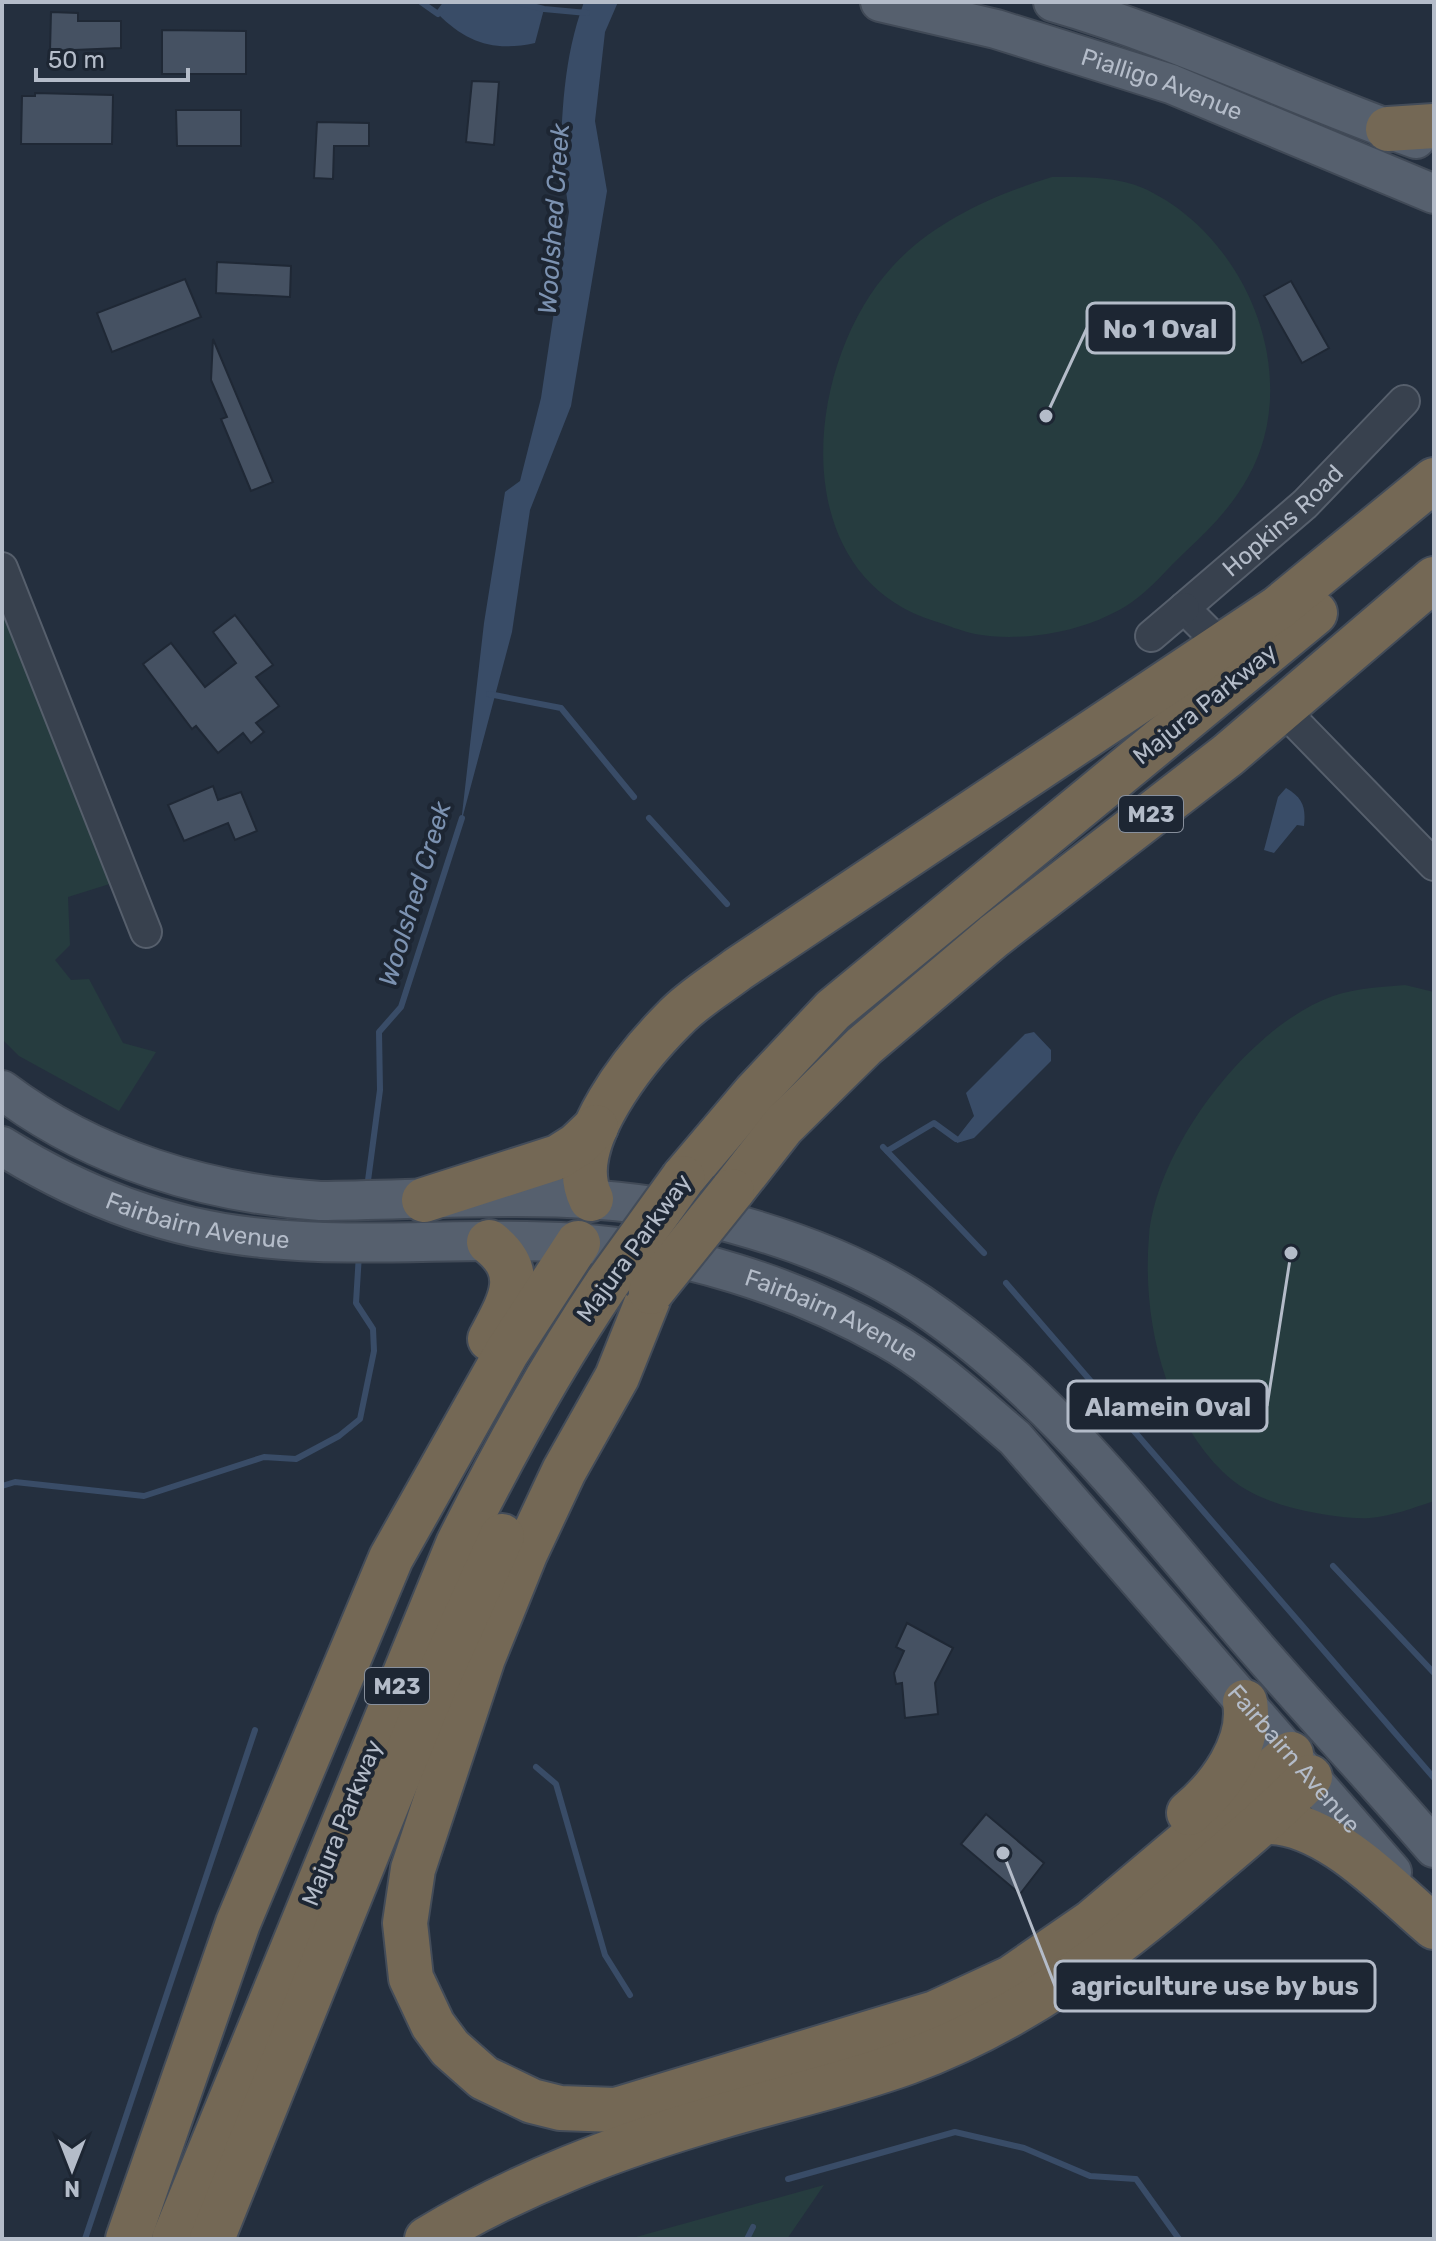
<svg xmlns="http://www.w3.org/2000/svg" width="1436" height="2241" font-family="Rubik,sans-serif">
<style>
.green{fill:#263c3f}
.water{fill:#394c67}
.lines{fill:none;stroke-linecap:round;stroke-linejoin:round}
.stream{stroke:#394c67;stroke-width:6}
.building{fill:#455162;stroke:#1f2835;stroke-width:2}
.minor-casing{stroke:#565f6c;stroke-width:34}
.major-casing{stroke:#414a57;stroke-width:42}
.highway-casing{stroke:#434c59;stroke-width:48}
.minor{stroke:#38414e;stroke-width:30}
.major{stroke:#56606e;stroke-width:38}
.highway{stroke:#746855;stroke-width:44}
.highway-bridge-casing{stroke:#434c59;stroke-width:48;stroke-linecap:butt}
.highway-bridge{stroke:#746855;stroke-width:44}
.labels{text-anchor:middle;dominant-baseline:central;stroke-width:8;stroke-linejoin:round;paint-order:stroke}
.shield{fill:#1d2633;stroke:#878f9c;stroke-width:2}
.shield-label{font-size:22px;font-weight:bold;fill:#b4bcc9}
.street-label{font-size:24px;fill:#b4bcc9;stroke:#1d2633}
.water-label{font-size:26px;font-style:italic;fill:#7c92b1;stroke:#1d2633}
.leader{fill:none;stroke:#b4bcc9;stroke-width:3}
.callout-dot{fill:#b4bcc9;stroke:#1d2633;stroke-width:3}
.callout{fill:#1d2633;stroke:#b4bcc9;stroke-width:3}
.callout-label{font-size:26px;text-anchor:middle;font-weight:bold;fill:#b4bcc9}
</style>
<rect width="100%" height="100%" fill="#242f3e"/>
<g class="green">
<path d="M1052,177C1082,177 1115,176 1143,188C1232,228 1290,341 1264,438C1251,486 1220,520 1184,553C1167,569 1151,589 1132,602C1090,631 1025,643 975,634C961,631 947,625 934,621C783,574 804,363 892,267C934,221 994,195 1052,177Z"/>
<polygon points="2,607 116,882 68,897 70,945 55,960 71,980 89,979 123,1043 156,1052 119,1111 19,1056 2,1039"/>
<path d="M1405,985L1434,992V1501C1413,1508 1392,1516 1370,1518C1352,1519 1333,1516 1316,1513C1283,1507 1247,1496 1223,1472C1163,1413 1142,1317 1149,1236C1157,1147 1249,1026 1333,996C1357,988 1381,987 1405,985Z"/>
<polygon points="824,2185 787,2239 628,2239 636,2237"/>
</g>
<g class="water">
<path d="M449,2H516L544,9L535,43C494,52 467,43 438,14Z"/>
<path d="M584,2H618L605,32L595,121L607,191L571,406L530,510L512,632L461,823L484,623L505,492L520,481L541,398L569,212L564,177L560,174C562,114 563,59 584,2Z"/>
<path d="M1286,788C1303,798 1306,807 1304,826L1297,825L1274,853L1264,850L1278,797Z"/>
<polygon points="1034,1032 1051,1050 1051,1061 974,1138 957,1143 956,1139 974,1116 966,1093 1025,1034"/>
</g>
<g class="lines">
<g class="stream">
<polyline points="421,2 438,14 447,2"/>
<polyline points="516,2 544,9 587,13"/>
<polyline points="489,694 561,708 634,797"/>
<polyline points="649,818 727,904"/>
<polyline points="883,1147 984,1253"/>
<polyline points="887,1151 934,1123 956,1139"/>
<polyline points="367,1188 380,1090 379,1032 401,1007 462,818"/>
<polyline points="1006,1283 1434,1778"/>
<polyline points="2,1486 15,1482 144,1496 264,1457 296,1459 339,1436 360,1419 374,1351 373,1329 356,1303 359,1254"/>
<polyline points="1333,1566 1434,1673"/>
<polyline points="536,1767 556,1784 605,1955 630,1995"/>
<polyline points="788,2179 955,2132 1024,2148 1090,2176 1136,2179 1179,2239"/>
<polyline points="85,2239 255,1730"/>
<polyline points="747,2239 753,2227"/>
</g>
</g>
<g class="building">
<polygon points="51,12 78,13 78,21 121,21 121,48 50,51"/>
<polygon points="162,30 246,31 246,74 162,74"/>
<polygon points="472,81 499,82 494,145 466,142"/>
<polygon points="35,93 113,95 112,144 21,144 22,96 35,96"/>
<polygon points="176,110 241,110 241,146 177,146"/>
<polygon points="317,122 369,123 369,146 334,146 333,179 314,178"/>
<polygon points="217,262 291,266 290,297 216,293"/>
<polygon points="185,279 201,317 112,352 97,313"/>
<polygon points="1291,281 1329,348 1302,363 1264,296"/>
<polygon points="213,339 273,482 251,491 221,419 227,417 211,380"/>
<polygon points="235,615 273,665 256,677 279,706 256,723 264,732 251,743 243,733 218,753 196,726 192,729 143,664 171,643 205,687 236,663 213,632"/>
<polygon points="213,786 218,800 241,792 257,831 235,840 228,823 184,841 168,805"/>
<polygon points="907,1623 953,1648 935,1683 938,1714 905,1718 902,1683 896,1684 894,1673 904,1651 896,1647"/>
<polygon points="986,1814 1044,1863 1020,1894 961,1844"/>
</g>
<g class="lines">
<g class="minor-casing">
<g id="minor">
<polyline points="2,568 146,932"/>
<path id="s1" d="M1211,635L1184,608L1305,504L1404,401"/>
<polyline points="1151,636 1184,608"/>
<polyline points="1295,722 1434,865"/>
</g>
</g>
<g class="major-casing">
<g id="major">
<path id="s2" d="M880,2L996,29L1171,84L1434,194"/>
<path d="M1053,2C1177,38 1295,96 1416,139"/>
<path d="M2,1090C93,1159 207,1193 320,1201C445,1200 583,1186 704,1216C777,1234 857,1262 920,1304C1045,1388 1136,1508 1233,1621C1298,1698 1368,1771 1434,1848"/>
<path id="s3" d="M2,1146C80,1195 169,1229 262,1238C366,1249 471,1236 576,1243C681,1250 794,1286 886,1338C933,1364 974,1403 1015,1438L1392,1872"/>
</g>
</g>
<g class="highway-casing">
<g id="highway">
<polyline points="1388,129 1434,126"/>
<polyline points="683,1178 755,1093 833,1010 1315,613"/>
<polyline points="732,1191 783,1126 864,1046 994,936 1228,755 1434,579"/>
<path d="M591,1199C563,1144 639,1054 675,1018C693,999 717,985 738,969L1278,608L1434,480"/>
<polyline points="424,1200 558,1157 577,1145 596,1127"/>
<path d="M489,1242C529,1273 509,1303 490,1339"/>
<polyline points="651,1292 617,1377 564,1471 525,1554 483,1658 413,1869 405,1923 411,1978 433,2025 450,2048 484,2078 532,2101 560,2108 616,2110 935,2013 1011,1978 1092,1922 1291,1754"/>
<path d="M1189,1813C1219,1788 1252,1744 1245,1702"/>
<path d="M1264,1822C1326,1819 1390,1890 1434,1927"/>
<polyline points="128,2239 238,1923 391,1558 507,1352 578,1243"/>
<path d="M174,2239L458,1544C503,1454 551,1366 608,1282"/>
<polyline points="212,2239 434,1687 502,1536"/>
<path d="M427,2239C520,2183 618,2146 722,2116C783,2098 848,2084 908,2062C1020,2021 1113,1951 1202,1874C1239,1843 1276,1812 1310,1777"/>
</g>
</g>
<use href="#minor" class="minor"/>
<use href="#major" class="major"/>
<use href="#highway" class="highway"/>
<g class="highway-bridge-casing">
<g id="highway-bridge">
<polyline points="608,1282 683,1178"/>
<polyline points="651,1292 732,1191"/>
</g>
</g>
<use href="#highway-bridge" class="highway-bridge"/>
</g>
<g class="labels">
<g class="shield">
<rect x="1119" y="796" width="64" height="36" rx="6"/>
<rect x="365" y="1668" width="64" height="36" rx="6"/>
</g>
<g class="shield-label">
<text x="1151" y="814">M23</text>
<text x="397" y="1686">M23</text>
</g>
<g class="street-label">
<text stroke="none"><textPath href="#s2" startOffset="294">Pialligo Avenue</textPath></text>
<text stroke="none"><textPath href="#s1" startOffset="170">Hopkins Road</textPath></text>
<text transform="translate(1205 704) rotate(-39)">Majura Parkway</text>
<text stroke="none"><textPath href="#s3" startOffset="212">Fairbairn Avenue</textPath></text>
<text transform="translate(634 1248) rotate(-54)">Majura Parkway</text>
<text stroke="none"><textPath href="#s3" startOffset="860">Fairbairn Avenue</textPath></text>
<text stroke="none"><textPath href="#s3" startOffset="1508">Fairbairn Avenue</textPath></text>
<text transform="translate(342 1823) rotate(-68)">Majura Parkway</text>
</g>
<g class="water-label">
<text transform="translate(554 219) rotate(-86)">Woolshed Creek</text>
<text transform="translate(415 894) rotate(-73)">Woolshed Creek</text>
</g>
</g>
<path class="leader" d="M1046 416L1087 328M1291 1253L1267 1406M1003 1853L1055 1986"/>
<g class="callout-dot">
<circle cx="1046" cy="416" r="8"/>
<circle cx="1291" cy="1253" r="8"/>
<circle cx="1003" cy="1853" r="8"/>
</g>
<g class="callout">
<rect x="1087" y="303" width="147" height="50" rx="8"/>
<rect x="1068" y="1381" width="199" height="50" rx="8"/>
<rect x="1055" y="1961" width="320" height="50" rx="8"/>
</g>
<g class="callout-label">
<text x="1160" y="338">No 1 Oval</text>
<text x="1168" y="1416">Alamein Oval</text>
<text x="1215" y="1995">agriculture use by bus</text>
</g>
<rect width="1436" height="2241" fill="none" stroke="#b4bcc9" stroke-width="8"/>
<g transform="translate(72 2169) rotate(180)" stroke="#1d2633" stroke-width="6" paint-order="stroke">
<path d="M0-6L14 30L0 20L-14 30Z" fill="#b4bcc9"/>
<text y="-12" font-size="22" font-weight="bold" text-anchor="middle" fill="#b4bcc9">N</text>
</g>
<path d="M36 68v12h152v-12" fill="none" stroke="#b4bcc9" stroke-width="4"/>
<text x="48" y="68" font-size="24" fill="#b4bcc9" stroke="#1d2633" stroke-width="6" paint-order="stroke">50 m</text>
</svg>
